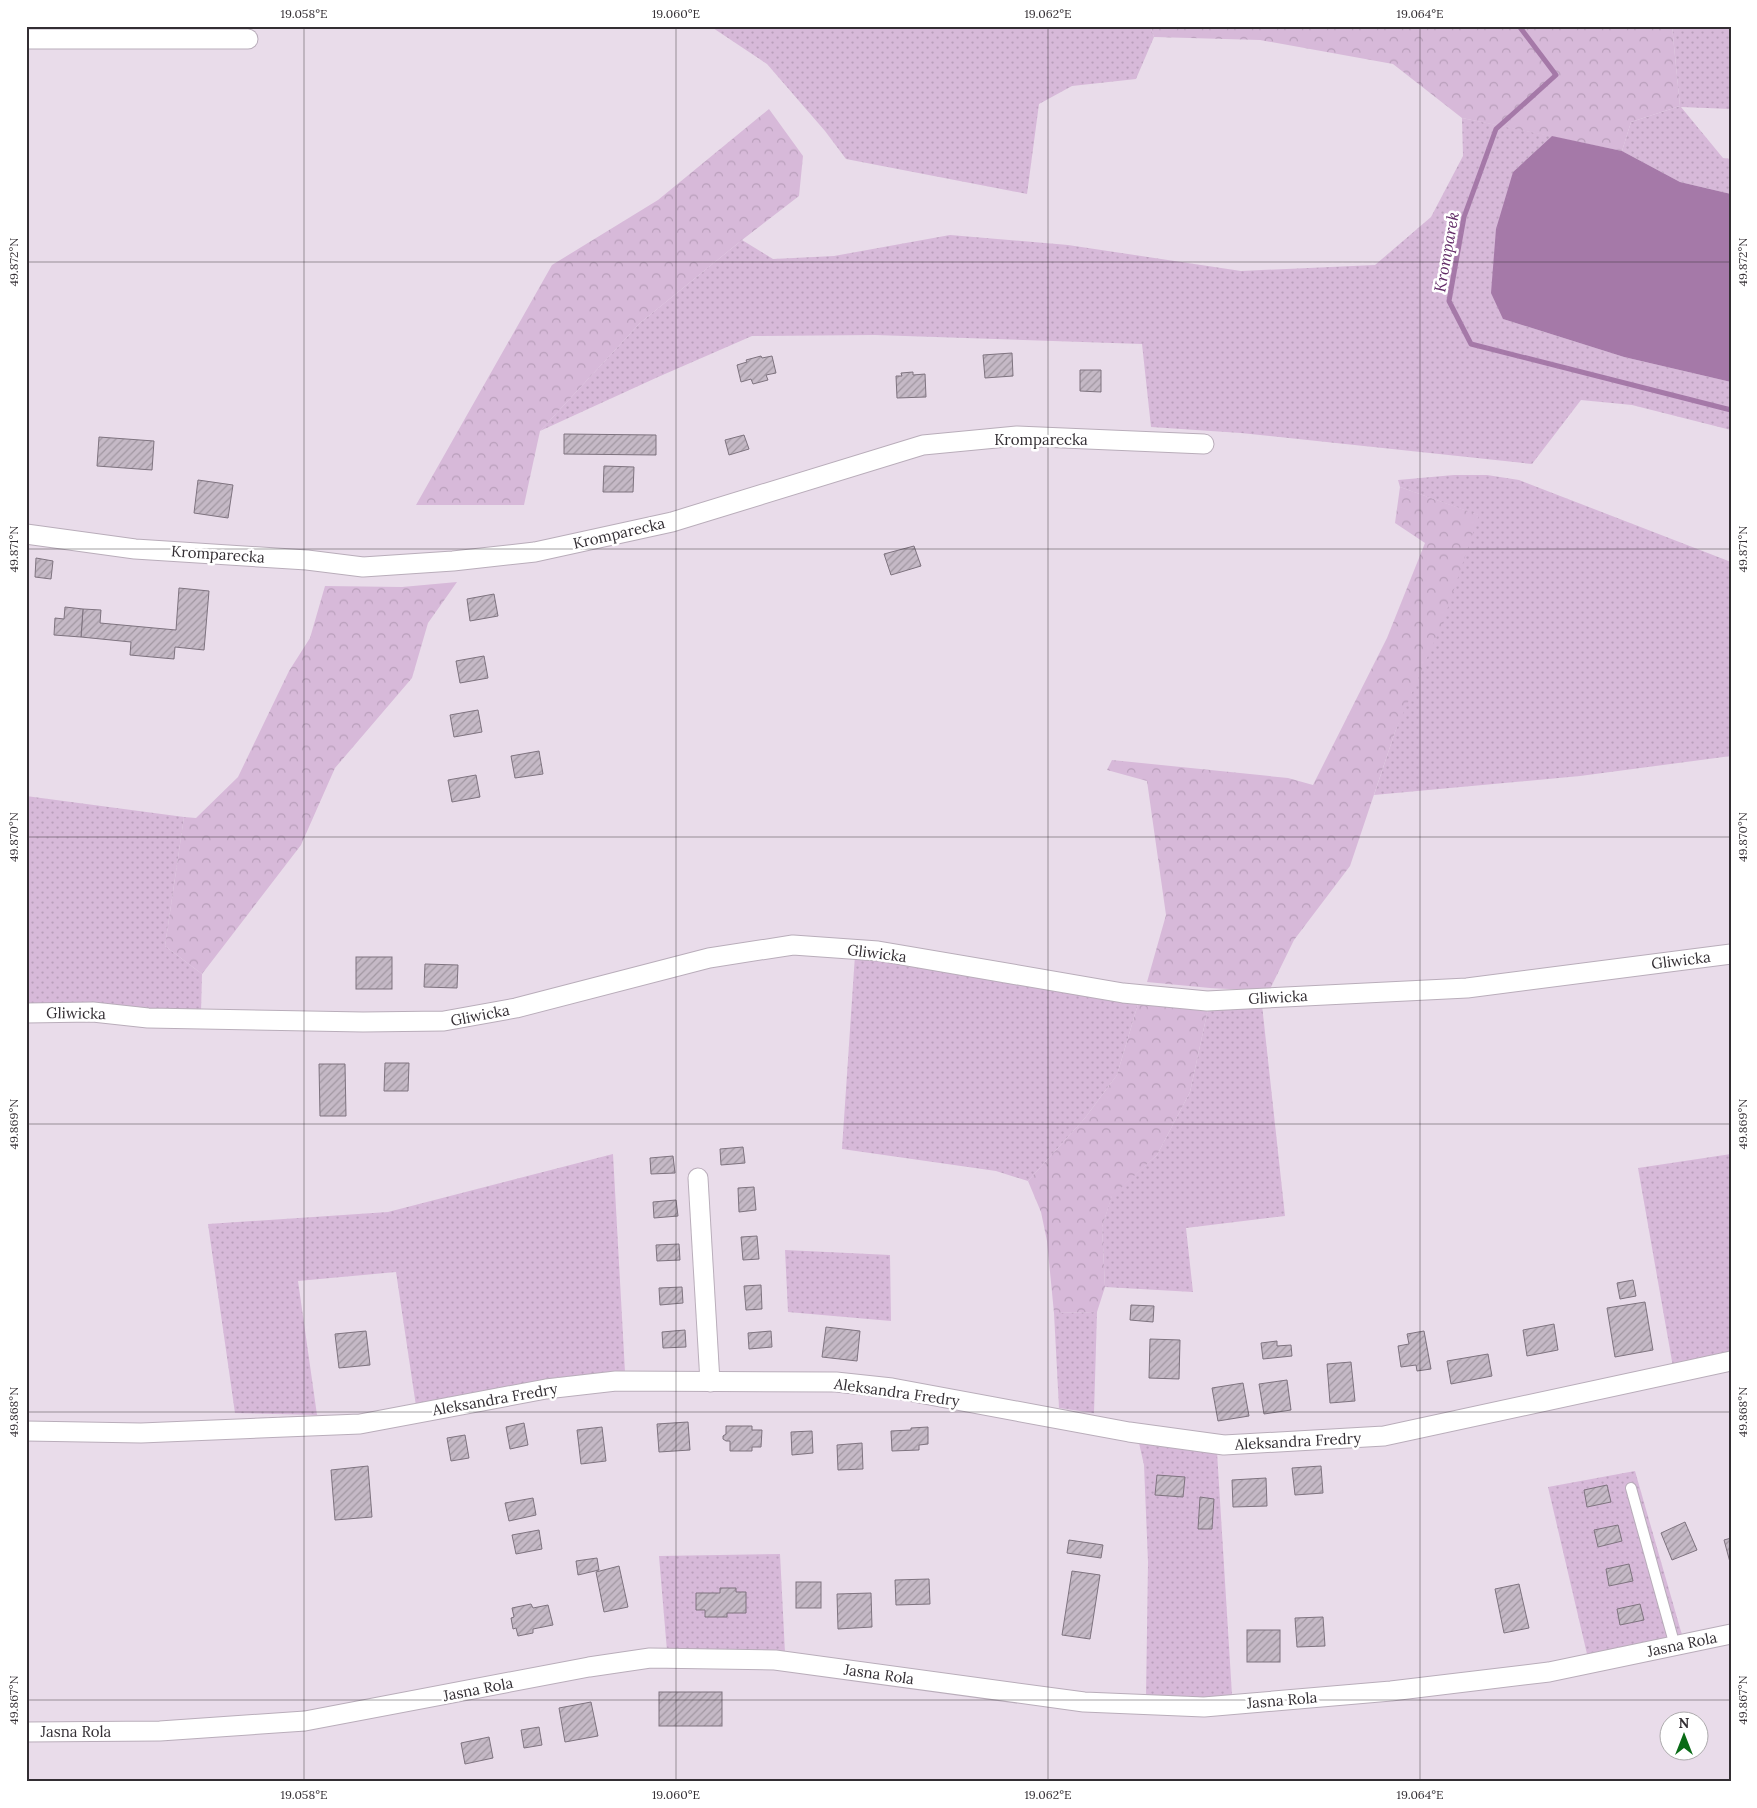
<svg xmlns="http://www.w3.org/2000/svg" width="1757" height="1808" font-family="Lora,serif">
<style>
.grass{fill:url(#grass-dots)}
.forest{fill:url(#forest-crowns)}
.water{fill:#a579a8}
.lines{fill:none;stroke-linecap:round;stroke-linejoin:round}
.stream{stroke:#a579a8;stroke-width:5}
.building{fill:url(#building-hatch);stroke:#7e737f}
.service-casing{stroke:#b9adba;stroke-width:12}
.minor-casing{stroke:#b9adba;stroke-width:21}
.service{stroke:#fff;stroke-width:10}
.minor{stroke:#fff;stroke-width:19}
.ticks{fill:none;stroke:#332e33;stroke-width:1;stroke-opacity:0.45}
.labels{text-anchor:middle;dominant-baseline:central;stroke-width:5;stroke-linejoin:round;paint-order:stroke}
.street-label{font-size:15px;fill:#332e33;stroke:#fff}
.water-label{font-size:16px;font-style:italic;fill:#612a66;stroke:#fff}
.neatline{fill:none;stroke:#332e33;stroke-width:2}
.ticks-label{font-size:12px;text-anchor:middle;fill:#332e33}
</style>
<defs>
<pattern id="grass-dots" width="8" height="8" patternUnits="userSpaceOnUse" patternTransform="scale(1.25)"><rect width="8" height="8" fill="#d7b9d9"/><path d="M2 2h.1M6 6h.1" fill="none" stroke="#b99fbb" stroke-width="1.8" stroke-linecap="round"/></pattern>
<pattern id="forest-crowns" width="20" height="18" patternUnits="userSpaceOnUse" patternTransform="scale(1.25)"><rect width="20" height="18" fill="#d7b9d9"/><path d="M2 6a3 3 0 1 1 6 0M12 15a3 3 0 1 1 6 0" fill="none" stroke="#b99fbb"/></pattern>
<pattern id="building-hatch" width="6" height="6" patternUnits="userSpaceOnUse" patternTransform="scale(1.25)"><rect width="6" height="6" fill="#c5b9c6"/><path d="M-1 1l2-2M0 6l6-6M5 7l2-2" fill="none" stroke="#a197a1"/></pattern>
</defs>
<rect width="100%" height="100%" fill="#e9dcea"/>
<g class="grass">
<polygon points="710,26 1150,26 1154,37 1136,79 1072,86 1039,104 1027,194 846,159 825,131 767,64"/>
<polygon points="1672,26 1731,26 1731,109 1681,107 1723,158 1731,159 1731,194 1680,182 1622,151 1631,122 1680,106"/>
<polygon points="1462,118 1552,136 1513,172 1503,319 1624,357 1731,382 1731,430 1632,405 1581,400 1532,464 1241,433 1151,427 1142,344 875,335 752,336 658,377 540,431 640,323 742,240 773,259 834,256 950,235 1068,245 1241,271 1375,265 1431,217 1463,156"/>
<polygon points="1454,475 1487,475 1519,480 1731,562 1731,756 1580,776 1374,795 1395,732 1478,515 1400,487 1398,480"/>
<polygon points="26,796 184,817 165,946 202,974 201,1012 26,1007"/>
<polygon points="855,955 1138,1004 1117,1075 1085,1118 1028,1181 996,1171 842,1149"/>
<polygon points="1262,1005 1285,1216 1186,1228 1193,1292 1105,1287 1102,1227 1112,1195 1157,1155 1190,1092 1208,1009"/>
<polygon points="613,1154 625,1372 552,1378 416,1406 396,1272 298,1281 317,1415 235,1413 208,1224 388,1212"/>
<polygon points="1731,1154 1731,1356 1673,1367 1638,1168"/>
<polygon points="785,1250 890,1255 891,1321 788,1312"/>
<polygon points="1097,1312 1094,1413 1059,1408 1054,1313"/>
<polygon points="1139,1443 1217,1452 1232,1695 1196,1698 1146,1696 1148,1562 1144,1465"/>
<polygon points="1635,1471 1682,1635 1587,1654 1548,1487"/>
<polygon points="780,1554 785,1653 667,1651 659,1556"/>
</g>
<g class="forest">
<polygon points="1150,26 1672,26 1680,106 1631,122 1622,151 1462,118 1393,64 1260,40 1154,37"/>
<polygon points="769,109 803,156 799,196 742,240 640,323 540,431 524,505 416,505 552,265 658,200"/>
<polygon points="1400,487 1479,515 1444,619 1395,732 1350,866 1294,940 1269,991 1210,988 1147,982 1166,915 1147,781 1107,770 1112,760 1288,778 1313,785 1387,638 1425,543 1395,523"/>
<polygon points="457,582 428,623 412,678 335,768 301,845 202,974 165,946 184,817 196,818 238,777 289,671 310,638 325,586 402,587"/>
<polygon points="1138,1004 1208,1009 1190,1092 1157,1155 1112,1196 1102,1227 1105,1287 1097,1312 1054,1313 1047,1241 1041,1212 1028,1181 1085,1118 1117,1075"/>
</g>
<polygon class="water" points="1552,136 1622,151 1680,182 1731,194 1731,382 1624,357 1503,319 1491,293 1496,229 1513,172"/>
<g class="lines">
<polyline class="stream" points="1519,26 1556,75 1496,129 1464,217 1449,301 1471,344 1731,410"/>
</g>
<g class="building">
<polygon points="1012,353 1013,376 985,378 983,355"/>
<polygon points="761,356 762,358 772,356 776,373 766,375 768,380 753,384 751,379 741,382 737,365 747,362 746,360"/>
<polygon points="1080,370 1101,370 1101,392 1080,391"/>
<polygon points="913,372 913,375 925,374 926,397 897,398 896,376 902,376 901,373"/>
<polygon points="564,434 656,435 656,455 564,454"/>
<polygon points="744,435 749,449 729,455 725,440"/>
<polygon points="99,437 154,441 152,470 97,466"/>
<polygon points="604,466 634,467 633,492 603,492"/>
<polygon points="198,480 233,485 228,518 194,513"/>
<polygon points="914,546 921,566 891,575 884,554"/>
<polygon points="36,558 53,561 51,579 35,577"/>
<polygon points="179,588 209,591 204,650 175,647 174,659 130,655 131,642 81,637 83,609 101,610 100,623 176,630"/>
<polygon points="494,594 498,616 470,621 467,599"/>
<polygon points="65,607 83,609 81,637 54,635 55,618 64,619"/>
<polygon points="484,656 488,678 460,683 456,661"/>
<polygon points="478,710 482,732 454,737 450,715"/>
<polygon points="539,751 543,774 515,778 511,756"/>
<polygon points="476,775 480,797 452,802 448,780"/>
<rect x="356" y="957" width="36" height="32"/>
<polygon points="425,964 458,965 457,988 424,987"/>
<polygon points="385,1063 409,1063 408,1091 384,1091"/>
<polygon points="319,1064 345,1064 346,1116 320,1116"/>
<polygon points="743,1147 745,1163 721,1165 720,1149"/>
<polygon points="673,1156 675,1173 651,1174 650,1158"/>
<polygon points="754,1187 756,1210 739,1212 738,1188"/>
<polygon points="676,1200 678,1216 654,1218 653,1202"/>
<polygon points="757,1236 759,1259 743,1260 741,1237"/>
<polygon points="679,1244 680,1260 657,1261 656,1245"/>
<polygon points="1633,1280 1636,1296 1620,1299 1617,1283"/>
<polygon points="761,1285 762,1309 746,1310 744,1286"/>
<polygon points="682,1287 683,1303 660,1305 659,1288"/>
<polygon points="1645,1302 1653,1350 1615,1357 1607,1308"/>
<polygon points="1131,1305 1154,1306 1153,1322 1130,1320"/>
<polygon points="1554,1324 1558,1350 1527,1356 1523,1330"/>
<polygon points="826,1327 860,1331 857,1361 822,1357"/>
<polygon points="685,1330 686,1347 663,1348 662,1332"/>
<polygon points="366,1331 370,1365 339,1368 335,1334"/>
<polygon points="771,1331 772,1347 749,1349 748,1333"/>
<polygon points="1424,1331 1431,1369 1417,1371 1416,1365 1401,1367 1398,1346 1409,1344 1407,1334"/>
<polygon points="1150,1339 1180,1340 1179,1379 1149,1378"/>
<polygon points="1277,1341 1277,1346 1291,1345 1292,1356 1263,1359 1261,1343"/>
<polygon points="1488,1354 1492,1376 1451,1384 1447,1361"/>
<polygon points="1351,1362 1355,1401 1330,1403 1327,1364"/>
<polygon points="1287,1380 1291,1410 1264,1414 1259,1384"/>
<polygon points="1243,1383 1249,1416 1218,1421 1212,1388"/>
<polygon points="688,1422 690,1450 659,1452 657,1424"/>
<polygon points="524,1423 528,1445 510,1449 506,1427"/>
<polygon points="726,1426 752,1426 752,1430 762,1430 761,1447 752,1447 752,1451 730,1451 730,1441 726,1441 723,1439 723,1436 726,1434"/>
<polygon points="602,1427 606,1461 581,1464 577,1430"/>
<polygon points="928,1427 928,1444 919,1445 919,1450 892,1451 891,1431 911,1430 911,1428"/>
<polygon points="812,1431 813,1453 792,1455 791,1432"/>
<polygon points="465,1435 469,1458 451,1461 447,1438"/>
<polygon points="862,1443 863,1469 838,1470 837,1445"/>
<polygon points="368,1466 372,1517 335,1520 331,1470"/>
<polygon points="1321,1466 1323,1493 1295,1495 1292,1468"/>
<polygon points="1157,1475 1185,1477 1183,1497 1155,1495"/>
<polygon points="1266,1478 1267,1506 1233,1507 1232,1480"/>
<polygon points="1607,1485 1611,1502 1587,1507 1584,1490"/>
<polygon points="1200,1497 1214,1499 1212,1529 1198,1529"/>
<polygon points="533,1498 536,1515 509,1521 505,1503"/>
<polygon points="1685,1522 1697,1550 1672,1560 1661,1533"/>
<polygon points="1618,1525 1622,1541 1598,1547 1594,1530"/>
<polygon points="539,1530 542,1549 516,1554 512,1535"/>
<polygon points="1731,1538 1731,1566 1724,1540"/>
<polygon points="1069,1540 1103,1545 1101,1558 1067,1553"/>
<polygon points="597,1558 599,1570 578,1575 576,1561"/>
<polygon points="1629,1564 1633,1581 1609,1586 1606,1569"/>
<polygon points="619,1566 628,1607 604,1612 596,1572"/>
<polygon points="1072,1571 1100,1575 1090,1639 1062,1635"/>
<polygon points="929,1579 930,1604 896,1605 895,1580"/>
<rect x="796" y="1582" width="25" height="26"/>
<polygon points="1519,1584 1529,1628 1504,1633 1495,1589"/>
<polygon points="720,1588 736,1588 736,1592 746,1592 746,1613 727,1613 727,1617 705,1617 705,1610 696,1610 696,1593 720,1593"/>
<polygon points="871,1593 872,1627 838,1629 837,1594"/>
<polygon points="531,1604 533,1608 548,1605 553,1625 533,1629 533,1633 518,1636 516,1628 513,1629 511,1618 514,1617 512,1608"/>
<polygon points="1640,1604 1644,1620 1620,1625 1617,1609"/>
<polygon points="1323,1617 1325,1646 1297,1647 1295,1618"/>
<rect x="1247" y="1630" width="33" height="32"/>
<rect x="659" y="1692" width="63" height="34"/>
<polygon points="591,1702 598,1736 565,1742 559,1708"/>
<polygon points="539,1727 542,1745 524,1748 521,1730"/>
<polygon points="489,1737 493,1758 465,1764 461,1743"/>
</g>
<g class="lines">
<g class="service-casing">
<polyline id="service" points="1631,1488 1675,1646"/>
</g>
<g class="minor-casing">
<g id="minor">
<polyline points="26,39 248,39"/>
<polyline points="26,534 135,549 307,560 363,567 453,561 535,552 672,522 923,445 1017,436 1204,444"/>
<polyline points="26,1013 93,1012 148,1018 363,1022 444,1021 516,1008 709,958 793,945 878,951 1123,993 1207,1001 1467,988 1731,954"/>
<polyline points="698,1178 710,1382"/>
<polyline points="26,1431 141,1433 360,1424 546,1389 616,1381 836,1382 892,1388 1129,1432 1224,1445 1384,1436 1731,1361"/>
<polyline points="26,1732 160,1731 305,1721 589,1667 650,1658 775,1660 1084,1702 1204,1707 1391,1691 1549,1672 1731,1634"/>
</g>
</g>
<use href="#service" class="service"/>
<use href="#minor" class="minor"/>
</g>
<path class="ticks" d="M304,26V1782M676,26V1782M1048,26V1782M1420,26V1782M26,262H1731M26,549H1731M26,837H1731M26,1124H1731M26,1412H1731M26,1700H1731"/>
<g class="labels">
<g class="street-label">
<text x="1041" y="439">Kromparecka</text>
<text transform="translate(619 533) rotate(-13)">Kromparecka</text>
<text transform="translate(218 554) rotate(4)">Kromparecka</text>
<text transform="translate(877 953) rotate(7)">Gliwicka</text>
<text transform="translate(1681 960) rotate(-7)">Gliwicka</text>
<text transform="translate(1278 997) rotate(-3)">Gliwicka</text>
<text transform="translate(76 1013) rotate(1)">Gliwicka</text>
<text transform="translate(480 1015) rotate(-11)">Gliwicka</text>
<text transform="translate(897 1392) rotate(8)">Aleksandra Fredry</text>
<text transform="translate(495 1399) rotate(-10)">Aleksandra Fredry</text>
<text transform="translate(1298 1441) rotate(-3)">Aleksandra Fredry</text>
<text transform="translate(1682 1644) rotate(-12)">Jasna Rola</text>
<text transform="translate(879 1674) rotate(8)">Jasna Rola</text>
<text transform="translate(478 1689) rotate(-11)">Jasna Rola</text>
<text transform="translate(1282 1700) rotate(-5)">Jasna Rola</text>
<text x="76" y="1731">Jasna Rola</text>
</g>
<g class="water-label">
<text transform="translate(1446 252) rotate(-80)">Kromparek</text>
</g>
</g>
<rect width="1757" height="1808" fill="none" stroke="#ffffff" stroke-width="55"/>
<g transform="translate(1684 1736)"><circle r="24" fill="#ffffff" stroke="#adabad"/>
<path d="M0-4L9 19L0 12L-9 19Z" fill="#096b16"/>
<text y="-8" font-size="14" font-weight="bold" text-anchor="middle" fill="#332e33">N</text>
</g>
<rect x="28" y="28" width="1702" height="1752" class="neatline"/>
<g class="ticks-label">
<text x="304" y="18">19.058°E</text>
<text x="676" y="18">19.060°E</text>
<text x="1048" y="18">19.062°E</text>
<text x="1420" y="18">19.064°E</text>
<text transform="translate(14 262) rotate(-90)" y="4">49.872°N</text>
<text transform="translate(1743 262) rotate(-90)" y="4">49.872°N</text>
<text transform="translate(14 549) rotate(-90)" y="4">49.871°N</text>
<text transform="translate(1743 549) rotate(-90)" y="4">49.871°N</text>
<text transform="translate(14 837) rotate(-90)" y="4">49.870°N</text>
<text transform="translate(1743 837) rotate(-90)" y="4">49.870°N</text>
<text transform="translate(14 1124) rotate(-90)" y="4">49.869°N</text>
<text transform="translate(1743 1124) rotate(-90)" y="4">49.869°N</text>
<text transform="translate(14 1412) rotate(-90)" y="4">49.868°N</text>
<text transform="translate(1743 1412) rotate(-90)" y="4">49.868°N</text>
<text transform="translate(14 1700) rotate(-90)" y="4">49.867°N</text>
<text transform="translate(1743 1700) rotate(-90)" y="4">49.867°N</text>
<text x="304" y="1799">19.058°E</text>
<text x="676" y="1799">19.060°E</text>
<text x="1048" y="1799">19.062°E</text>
<text x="1420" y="1799">19.064°E</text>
</g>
</svg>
